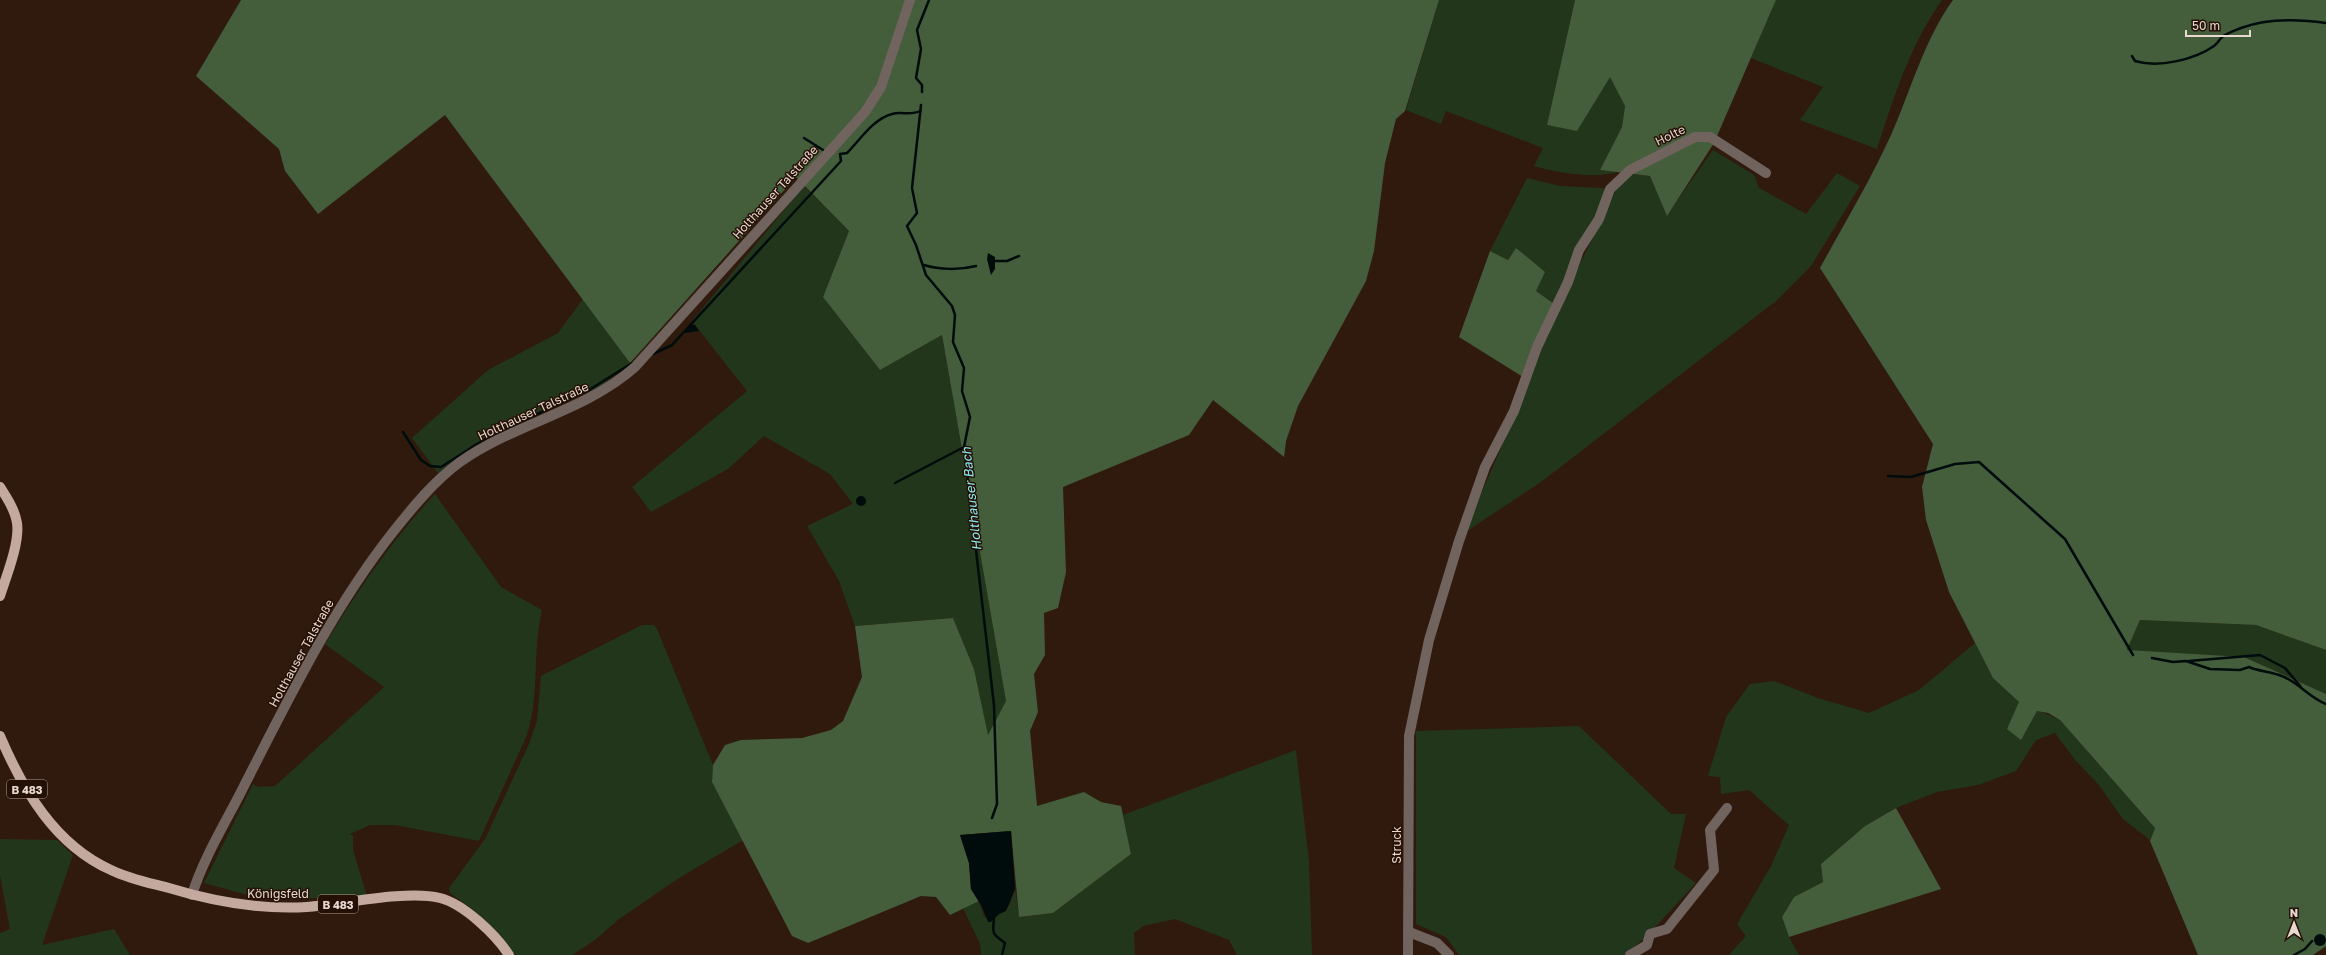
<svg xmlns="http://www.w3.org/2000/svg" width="2326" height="955" font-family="'Golos Text',sans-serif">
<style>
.green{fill:#22361b}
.forest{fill:#445d3b}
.water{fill:#000b0c}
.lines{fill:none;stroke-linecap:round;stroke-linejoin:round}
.stream{stroke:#000b0c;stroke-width:2.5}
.minor{stroke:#71645f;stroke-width:10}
.major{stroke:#c3a99e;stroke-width:10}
.labels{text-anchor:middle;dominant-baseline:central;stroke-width:3;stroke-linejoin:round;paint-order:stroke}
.shield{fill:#251005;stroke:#ae9c93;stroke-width:1}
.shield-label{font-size:11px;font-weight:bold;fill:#e8d8d0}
.street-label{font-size:12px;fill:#e8d8d0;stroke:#251005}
.water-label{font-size:13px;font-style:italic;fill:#8bebf3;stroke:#251005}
</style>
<rect width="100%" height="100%" fill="#301a0e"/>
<g class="green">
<path d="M1439,0H1575L1547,125L1577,130L1610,76L1625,106L1622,127L1600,170L1618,172C1592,179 1559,173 1534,166L1543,148L1446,111L1441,124L1406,110Z"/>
<path d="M1776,0H1942C1911,43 1893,99 1877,149L1800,120L1823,87L1751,58Z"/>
<polygon points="1713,150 1754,175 1759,188 1806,214 1837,173 1860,186 1811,266 1776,301 1541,482 1464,533 1519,407 1543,339 1621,180 1635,174 1650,176 1667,215"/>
<polygon points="1527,178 1560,186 1603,188 1605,194 1565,283 1553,303 1536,291 1516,248 1508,260 1490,251"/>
<polygon points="804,186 849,231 823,297 880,370 942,335 1006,701 988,736 974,669 953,618 855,626 839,581 807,526 853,504 830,474 764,436 728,469 651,512 632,487 747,391 692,321"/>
<polygon points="583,299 630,363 601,386 472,445 438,473 412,438 488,370 558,333"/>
<path d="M435,494L501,587L542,610C532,653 540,693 527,735L479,841L395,825H370L350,834L353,836V850L367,896L290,899L244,894L204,883L253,784L258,787L275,786L384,687L325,644C358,590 392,540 435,494Z"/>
<polygon points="2140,620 2256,625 2326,650 2326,694 2244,657 2127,651"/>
<polygon points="642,625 654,625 657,629 713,765 712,782 743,840 679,878 619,919 595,940 572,955 516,955 475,911 450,893 449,888 485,839 529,744 537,721 541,676"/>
<polygon points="1975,643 1993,678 2019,702 2060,720 2155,828 2150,840 2123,819 2098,784 2076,761 2055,733 2036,740 2016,771 1978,785 1937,792 1896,808 1865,826 1821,864 1823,882 1794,897 1782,917 1789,937 1799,955 1729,955 1746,936 1737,924 1771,866 1789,825 1749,790 1721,794 1720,777 1708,776 1726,717 1750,684 1774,681 1818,698 1869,713 1919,690"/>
<polygon points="1579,726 1671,814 1686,814 1674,868 1696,883 1646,937 1624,955 1459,955 1446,937 1416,924 1416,731"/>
<polygon points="1296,750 1309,861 1312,955 1237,955 1229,940 1175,919 1143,926 1134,933 1135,955 981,955 980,944 963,908 979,901 984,917 994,919 1009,906 1015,889 1019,917 1053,913 1131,854 1123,815"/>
<polygon points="0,839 57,840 73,855 42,945 114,929 130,955 0,955 0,933 10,929 0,875"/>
</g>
<g class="forest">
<polygon points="241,0 1439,0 1405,111 1396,119 1385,163 1374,251 1366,281 1298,406 1286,441 1284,457 1213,400 1189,435 1063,487 1066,572 1058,608 1044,613 1045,655 1034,674 1038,712 1030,731 1037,806 1084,792 1101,802 1121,806 1131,854 1053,913 1019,917 1011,831 960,835 969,863 971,889 979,901 950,915 936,897 921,896 808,943 792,936 712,782 713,765 725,745 741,740 802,738 831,730 843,721 862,677 855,626 953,618 974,669 988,735 1006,701 942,335 880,370 823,297 849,231 796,177 630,363 445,115 318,214 285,171 279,149 196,76"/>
<polygon points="1575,0 1776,0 1714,143 1667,216 1650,176 1600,170 1622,127 1625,106 1610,77 1577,131 1547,125"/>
<path d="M1953,0H2326V650L2256,625L2140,620L2127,650L2244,657L2326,694V946L2313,955H2198L2150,841L2155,828L2060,720L2048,713L2037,711L2021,740L2007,729L2019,702L1993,678L1949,592L1926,520L1922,487L1933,444L1820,268C1844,224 1870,181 1891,135C1911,90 1924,40 1953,0Z"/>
<polygon points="1516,248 1545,272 1536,291 1553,303 1523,377 1459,337 1490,251 1508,260"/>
<polygon points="1896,808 1941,889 1789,937 1782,917 1794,897 1823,882 1821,864 1865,826"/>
</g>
<g class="water">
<polygon points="988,253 995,257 995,269 991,275 987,259"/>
<polygon points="689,325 695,325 699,331 686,333 684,332"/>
<circle cx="861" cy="501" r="5"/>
<polygon points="1011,831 1015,889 1006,911 999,914 991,922 988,922 982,907 971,889 969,863 960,835"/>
<circle cx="2320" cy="940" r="6"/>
</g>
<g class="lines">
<g class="stream">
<path d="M2132,56L2135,61C2158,68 2194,60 2214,46C2217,44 2219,40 2222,37C2227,33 2236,30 2241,28C2268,18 2298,19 2326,23"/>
<polyline points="922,92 922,85 916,78 921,49 917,30 929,0"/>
<polyline points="921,105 912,188 917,213 907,226 916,245 926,275 952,306 955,315 953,342 964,368 962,391 970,417 964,447 994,705 997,804 992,818"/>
<polyline points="804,138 823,150"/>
<polyline points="996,261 1007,261 1019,256"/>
<path d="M924,265C940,270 960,270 976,266"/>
<path d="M653,354L672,345L841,161L840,154L847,153C860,140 873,119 892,114C901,111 911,116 920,111"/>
<polyline points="403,432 421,460 430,466 441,467 490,436 589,390 632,363"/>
<polyline points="1888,476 1911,477 1955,464 1979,462 2065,539 2133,655"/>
<polyline points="895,483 964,447"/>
<path d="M2152,658L2173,662L2186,661L2210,669L2240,670L2249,667C2260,672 2272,671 2284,677C2300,684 2310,698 2326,704"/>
<polyline points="2189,661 2260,655 2285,668 2301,687"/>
<path d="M994,919C992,935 993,934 1005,943L1002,955"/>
<polyline points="2294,955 2305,949 2312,941"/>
</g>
<g class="minor">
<path d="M192,895C204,856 228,819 246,782C290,696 333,608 393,532C413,507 434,481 460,462C515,423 584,412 635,367L865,112L881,87L910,0"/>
<polyline points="1409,932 1437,943 1449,955"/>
<polyline points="1408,955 1409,736 1429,640 1459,541 1485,467 1514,411 1537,347 1568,282 1579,250 1599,219 1610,189 1630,170 1695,137 1710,137 1766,173"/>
<polyline points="1630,955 1647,945 1650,934 1667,929 1714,870 1710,830 1727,808"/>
</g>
<g class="major">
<path d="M0,487C7,498 15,510 17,523C20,543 6,577 0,596"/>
<path d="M0,736C23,790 55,845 111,870C129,879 150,883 169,888C215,902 259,910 307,907C343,904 407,890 440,898C464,904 496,935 509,955"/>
</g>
</g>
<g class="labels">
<g class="shield">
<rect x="7" y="780" width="40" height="18" rx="3"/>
<rect x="318" y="895" width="40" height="18" rx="3"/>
</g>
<g class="shield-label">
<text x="27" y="789">B 483</text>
<text x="338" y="904">B 483</text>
</g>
<g class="street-label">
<text transform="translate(1670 135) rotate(-26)">Holte</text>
<text transform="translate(775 192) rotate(-48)">Holthauser Talstraße</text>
<text transform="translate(533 411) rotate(-25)">Holthauser Talstraße</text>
<text transform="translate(301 653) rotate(-61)">Holthauser Talstraße</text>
<text transform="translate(1396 845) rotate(-90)">Struck</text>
<text x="278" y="893">Königsfeld</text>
</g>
<g class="water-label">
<text transform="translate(971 499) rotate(-96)">Holthauser Bach</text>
</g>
</g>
<g transform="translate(2294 923)" stroke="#251005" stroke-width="3" paint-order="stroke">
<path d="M0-3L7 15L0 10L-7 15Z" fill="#e8d8d0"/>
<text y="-6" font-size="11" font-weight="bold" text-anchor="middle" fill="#e8d8d0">N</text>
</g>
<path d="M2186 30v6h64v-6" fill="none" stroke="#e8d8d0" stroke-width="2"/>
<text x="2192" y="30" font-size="12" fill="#e8d8d0" stroke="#251005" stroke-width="3" paint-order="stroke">50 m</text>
</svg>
